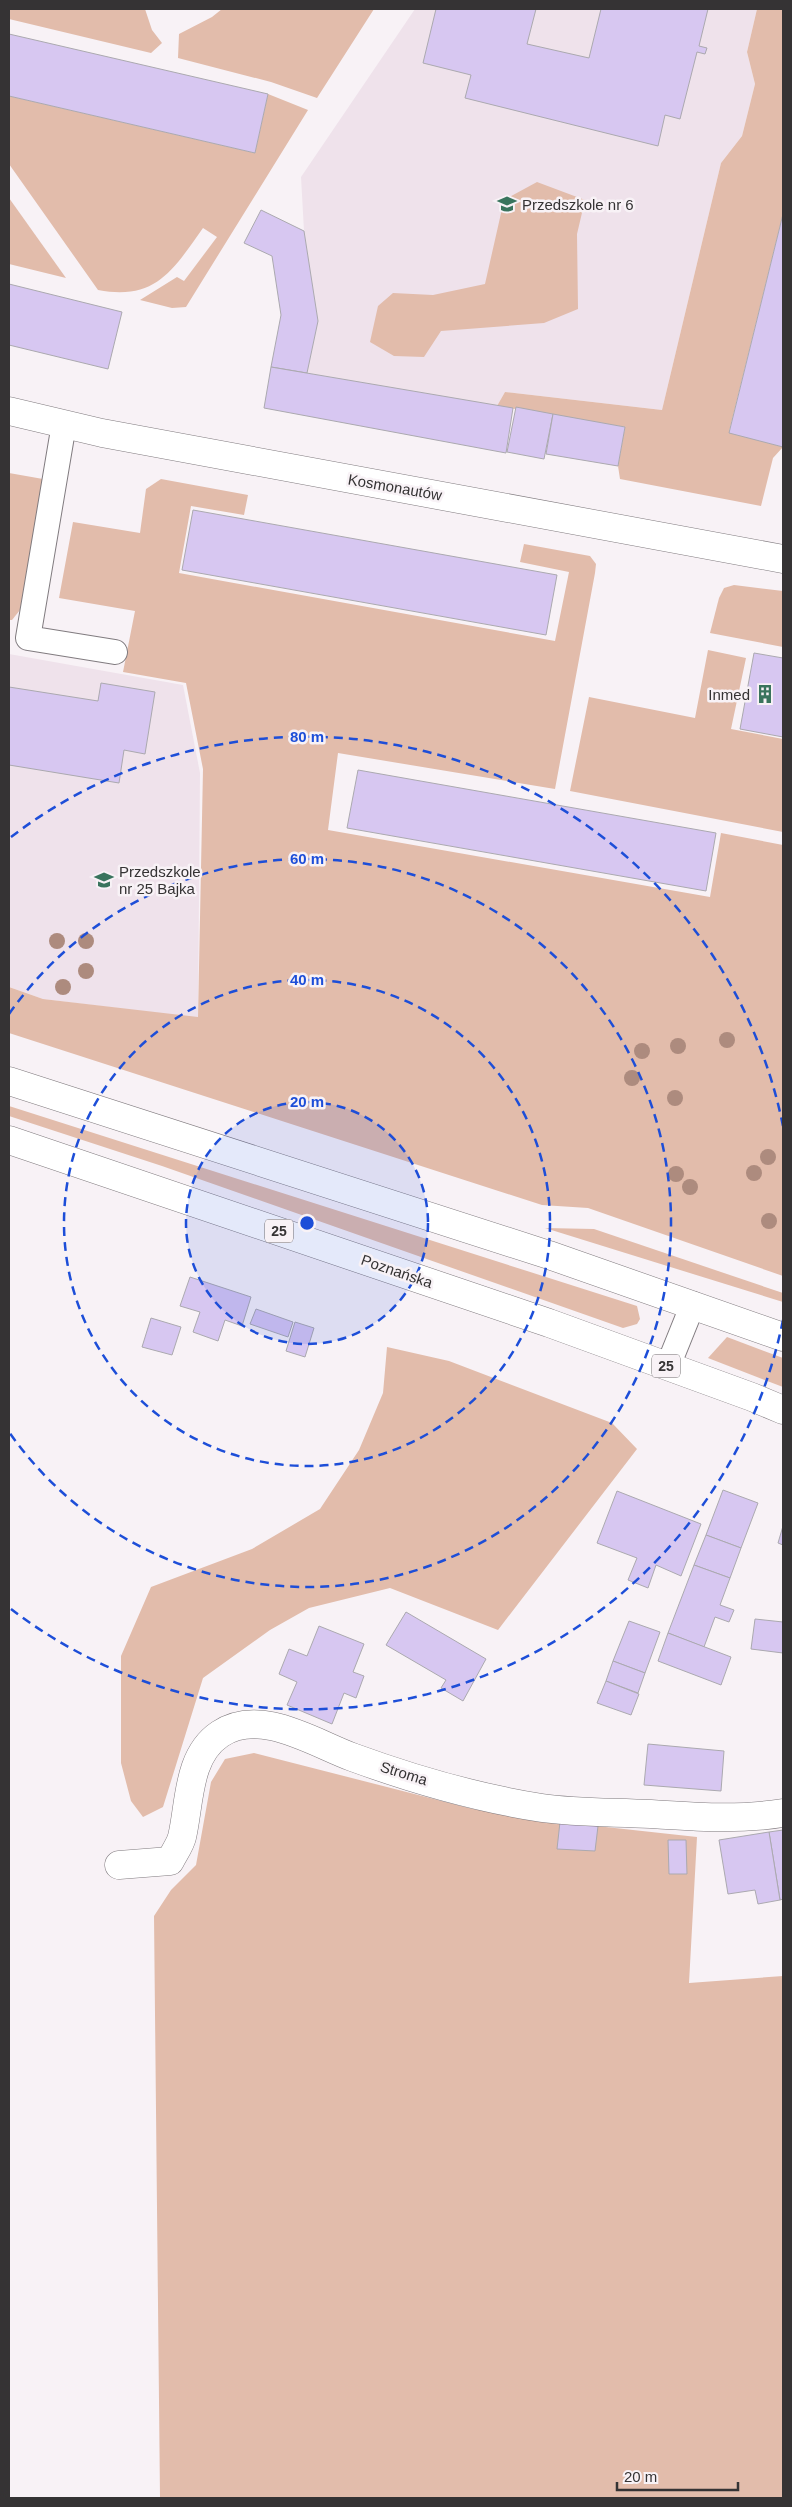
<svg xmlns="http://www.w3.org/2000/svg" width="792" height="2507" font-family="Helvetica,sans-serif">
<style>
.built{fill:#efe2eb}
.green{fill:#e2bcab}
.building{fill:#d7c7f1;stroke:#aba9af}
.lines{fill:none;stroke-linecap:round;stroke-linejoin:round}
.service-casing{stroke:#807b7f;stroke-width:26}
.minor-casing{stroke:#807b7f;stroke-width:29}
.primary-casing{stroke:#807b7f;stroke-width:29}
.service{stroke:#fff;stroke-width:24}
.minor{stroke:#fff;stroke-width:28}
.primary{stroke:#fff;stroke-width:28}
.tree{fill:#ad8b7e}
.ring{fill:none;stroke:#1d4ed8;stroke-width:2.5;stroke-dasharray:9 6}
.labels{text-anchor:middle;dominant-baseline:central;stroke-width:5;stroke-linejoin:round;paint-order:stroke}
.shield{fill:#f8f2f6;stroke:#706c6e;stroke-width:1}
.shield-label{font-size:14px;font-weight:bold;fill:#353334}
.poi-label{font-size:15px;fill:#353334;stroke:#f8f2f6;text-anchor:start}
.street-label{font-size:15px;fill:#353334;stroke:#f8f2f6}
.centre{fill:#1d4ed8;stroke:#f8f2f6;stroke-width:2.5}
.ring-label{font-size:15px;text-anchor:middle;font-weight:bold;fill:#1d4ed8;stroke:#f8f2f6;stroke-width:5;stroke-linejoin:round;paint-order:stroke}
</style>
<rect width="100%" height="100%" fill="#f8f2f6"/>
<g class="built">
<polygon points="415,9 757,9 747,52 755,84 742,136 721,163 662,410 505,392 497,406 307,373 318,321 304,231 301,177"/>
<polygon points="9,654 183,685 200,773 198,1018 43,999 9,987"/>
</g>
<g class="green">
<polygon points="9,9 145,9 152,30 162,43 151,53 9,19"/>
<polygon points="222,9 374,9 317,98 271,82 178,58 179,34 212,17"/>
<polygon points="757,9 783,9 783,214 729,432 783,447 773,458 761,506 620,479 618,466 625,427 497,406 505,392 662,410 721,163 742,136 755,84 747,52"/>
<path d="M268,94L308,110L186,307L172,308L140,300L177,277L184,281L217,237L203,228C173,270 156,301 98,290L9,164V96L255,153Z"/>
<polygon points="537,182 585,200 577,234 578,309 544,323 441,331 424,357 394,356 370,342 378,306 393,293 433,295 485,284 504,200"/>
<polygon points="9,198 66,278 9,264"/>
<polygon points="9,473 43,479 20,610 12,620 9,620"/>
<polygon points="161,479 248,495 244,515 191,506 179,573 555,641 569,572 520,562 524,544 590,556 596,564 595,573 555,789 338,753 328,830 710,897 721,833 783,845 783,1276 588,1208 542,1205 9,1033 9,987 43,999 198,1017 203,769 186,683 123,672 135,611 59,598 73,522 140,533 146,489"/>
<polygon points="734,585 783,591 783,647 710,633 719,598 724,588"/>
<polygon points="708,650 746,658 731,729 783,739 783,832 570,791 589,697 695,718"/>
<polygon points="9,1106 637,1306 640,1319 637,1324 623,1328 162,1166 9,1116"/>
<polygon points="545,1228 594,1229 783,1293 783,1302"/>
<polygon points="727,1337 783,1358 783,1387 708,1358"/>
<polygon points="387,1347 449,1361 612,1423 637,1449 498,1630 390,1588 309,1608 270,1630 203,1678 163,1807 143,1817 131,1801 121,1763 121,1656 151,1587 252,1549 320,1509 359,1450 383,1393"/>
<polygon points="254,1753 473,1809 560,1822 697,1837 689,1983 783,1976 783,2498 160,2498 154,1916 171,1890 196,1865 211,1782 225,1759"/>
</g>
<g class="building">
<polygon points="436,9 536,9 527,44 589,58 601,9 708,9 699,46 707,48 705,54 697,52 680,119 665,115 658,146 465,98 471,75 423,63"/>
<polygon points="9,34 268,94 255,153 9,96"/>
<polygon points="261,210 304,231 318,321 307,373 271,367 281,315 272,256 244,243"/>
<polygon points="783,214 783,447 729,433"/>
<polygon points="9,284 122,312 108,369 9,345"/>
<polygon points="271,367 513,408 506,453 264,408"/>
<polygon points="516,407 553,414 544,459 507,452"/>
<polygon points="553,414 625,427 618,466 546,454"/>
<polygon points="193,510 557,575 546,635 182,570"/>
<polygon points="754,653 783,658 783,737 740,729"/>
<polygon points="101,683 155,692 145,754 124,750 119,783 9,765 9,687 98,701"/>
<polygon points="358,770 716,833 706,891 347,828"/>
<polygon points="190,1277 251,1297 242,1326 225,1320 218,1341 193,1332 200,1312 180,1306"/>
<polygon points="256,1309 293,1322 288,1337 250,1324"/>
<polygon points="151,1318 181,1327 172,1355 142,1347"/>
<polygon points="295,1322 314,1328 305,1357 286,1351"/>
<polygon points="723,1490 758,1503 741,1548 706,1535"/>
<polygon points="617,1491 701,1524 681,1576 656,1565 648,1588 628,1580 637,1558 597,1543"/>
<polygon points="783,1526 783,1545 778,1543"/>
<polygon points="706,1535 741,1548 730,1578 694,1565"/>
<polygon points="694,1565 730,1578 720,1605 734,1610 729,1622 715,1617 704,1647 668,1633"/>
<polygon points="406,1612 486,1659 463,1701 441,1688 446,1680 386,1645"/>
<polygon points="755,1619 783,1622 783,1653 751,1649"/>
<polygon points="629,1621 660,1632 645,1673 613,1661"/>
<polygon points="319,1626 364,1644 353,1672 364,1676 356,1698 344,1693 332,1724 287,1705 297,1682 279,1674 289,1649 307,1656"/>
<polygon points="668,1633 731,1657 721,1685 658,1661"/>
<polygon points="613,1661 645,1673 638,1693 606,1681"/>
<polygon points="606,1681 639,1694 631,1715 597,1703"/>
<polygon points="648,1744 724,1751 721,1791 644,1785"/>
<polygon points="560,1822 598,1826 595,1851 557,1849"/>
<polygon points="783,1830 783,1899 780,1900 769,1832"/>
<polygon points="769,1832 780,1900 758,1904 755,1890 728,1894 719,1840"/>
<polygon points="668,1840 686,1840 687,1874 669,1874"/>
</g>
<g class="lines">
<g class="service-casing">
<g id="service">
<polyline points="64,424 28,638 115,652"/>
<polyline points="668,1366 693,1304"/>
</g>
</g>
<g class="minor-casing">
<g id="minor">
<polyline points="9,411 102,433 783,559"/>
<path d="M119,1865L170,1861C174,1853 180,1845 182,1837C190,1803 187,1756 220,1734C260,1707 314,1743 352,1757C412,1779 478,1798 542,1808C577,1813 615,1812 651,1814C695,1817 740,1820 783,1813"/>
</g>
</g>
<g class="primary-casing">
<g id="primary">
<polyline points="9,1081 549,1255 783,1337"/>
<polyline points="9,1140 549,1323 752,1397 783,1410"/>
</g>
</g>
<use href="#service" class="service"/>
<use href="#minor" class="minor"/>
<use href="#primary" class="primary"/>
</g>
<g class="tree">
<circle cx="57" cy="941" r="8"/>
<circle cx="86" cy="941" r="8"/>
<circle cx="86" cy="971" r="8"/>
<circle cx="63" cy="987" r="8"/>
<circle cx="727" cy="1040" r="8"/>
<circle cx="678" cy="1046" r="8"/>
<circle cx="642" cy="1051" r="8"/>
<circle cx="632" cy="1078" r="8"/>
<circle cx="675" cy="1098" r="8"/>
<circle cx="768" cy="1157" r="8"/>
<circle cx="754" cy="1173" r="8"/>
<circle cx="676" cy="1174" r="8"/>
<circle cx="690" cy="1187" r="8"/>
<circle cx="769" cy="1221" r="8"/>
</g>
<circle cx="307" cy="1223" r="121" fill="#1d4ed8" fill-opacity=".12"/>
<g class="ring">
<circle cx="307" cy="1223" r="121"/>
<circle cx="307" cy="1223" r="243"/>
<path d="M9 1014A364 364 0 1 1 9 1432"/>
<path d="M783 1320A486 486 0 0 1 11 1609M11 837A486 486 0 0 1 783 1126"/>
</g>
<defs>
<g id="school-bare" transform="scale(1.5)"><path d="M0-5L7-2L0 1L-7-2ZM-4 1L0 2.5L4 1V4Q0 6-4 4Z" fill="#39745d" stroke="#f8f2f6" stroke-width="2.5" paint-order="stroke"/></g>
<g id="building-bare" transform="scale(1.5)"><path d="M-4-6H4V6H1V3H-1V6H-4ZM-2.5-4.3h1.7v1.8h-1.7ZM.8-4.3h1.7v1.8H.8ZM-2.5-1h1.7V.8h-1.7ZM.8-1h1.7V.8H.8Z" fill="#39745d" stroke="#f8f2f6" stroke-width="2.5" paint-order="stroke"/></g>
</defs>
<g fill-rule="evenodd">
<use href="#school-bare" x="507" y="204"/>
<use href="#building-bare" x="765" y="694"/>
<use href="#school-bare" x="104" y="880"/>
</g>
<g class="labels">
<g class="shield">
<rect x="265" y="1219.5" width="28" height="23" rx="4"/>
<rect x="652" y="1354.5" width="28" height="23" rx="4"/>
</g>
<g class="shield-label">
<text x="279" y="1231">25</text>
<text x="666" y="1366">25</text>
</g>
<g class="poi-label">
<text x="522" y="204">Przedszkole nr 6</text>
<text x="750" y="694" text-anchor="end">Inmed</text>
<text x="119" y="871">Przedszkole<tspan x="119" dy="17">nr 25 Bajka</tspan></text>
</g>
<g class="street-label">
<text transform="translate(395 487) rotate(10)">Kosmonautów</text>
<text transform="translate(397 1271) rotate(19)">Poznańska</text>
<text transform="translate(404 1773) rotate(17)">Stroma</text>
</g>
</g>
<circle cx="307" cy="1223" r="8" class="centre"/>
<g class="ring-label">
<text x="307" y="742">80 m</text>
<text x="307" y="864">60 m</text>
<text x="307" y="985">40 m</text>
<text x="307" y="1107">20 m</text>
</g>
<rect width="792" height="2507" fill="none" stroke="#353334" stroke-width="20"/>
<path d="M617 2482v8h121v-8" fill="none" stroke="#353334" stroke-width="2.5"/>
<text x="624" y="2482" font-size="15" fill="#353334" stroke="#f8f2f6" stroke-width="4" paint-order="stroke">20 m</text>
</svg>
